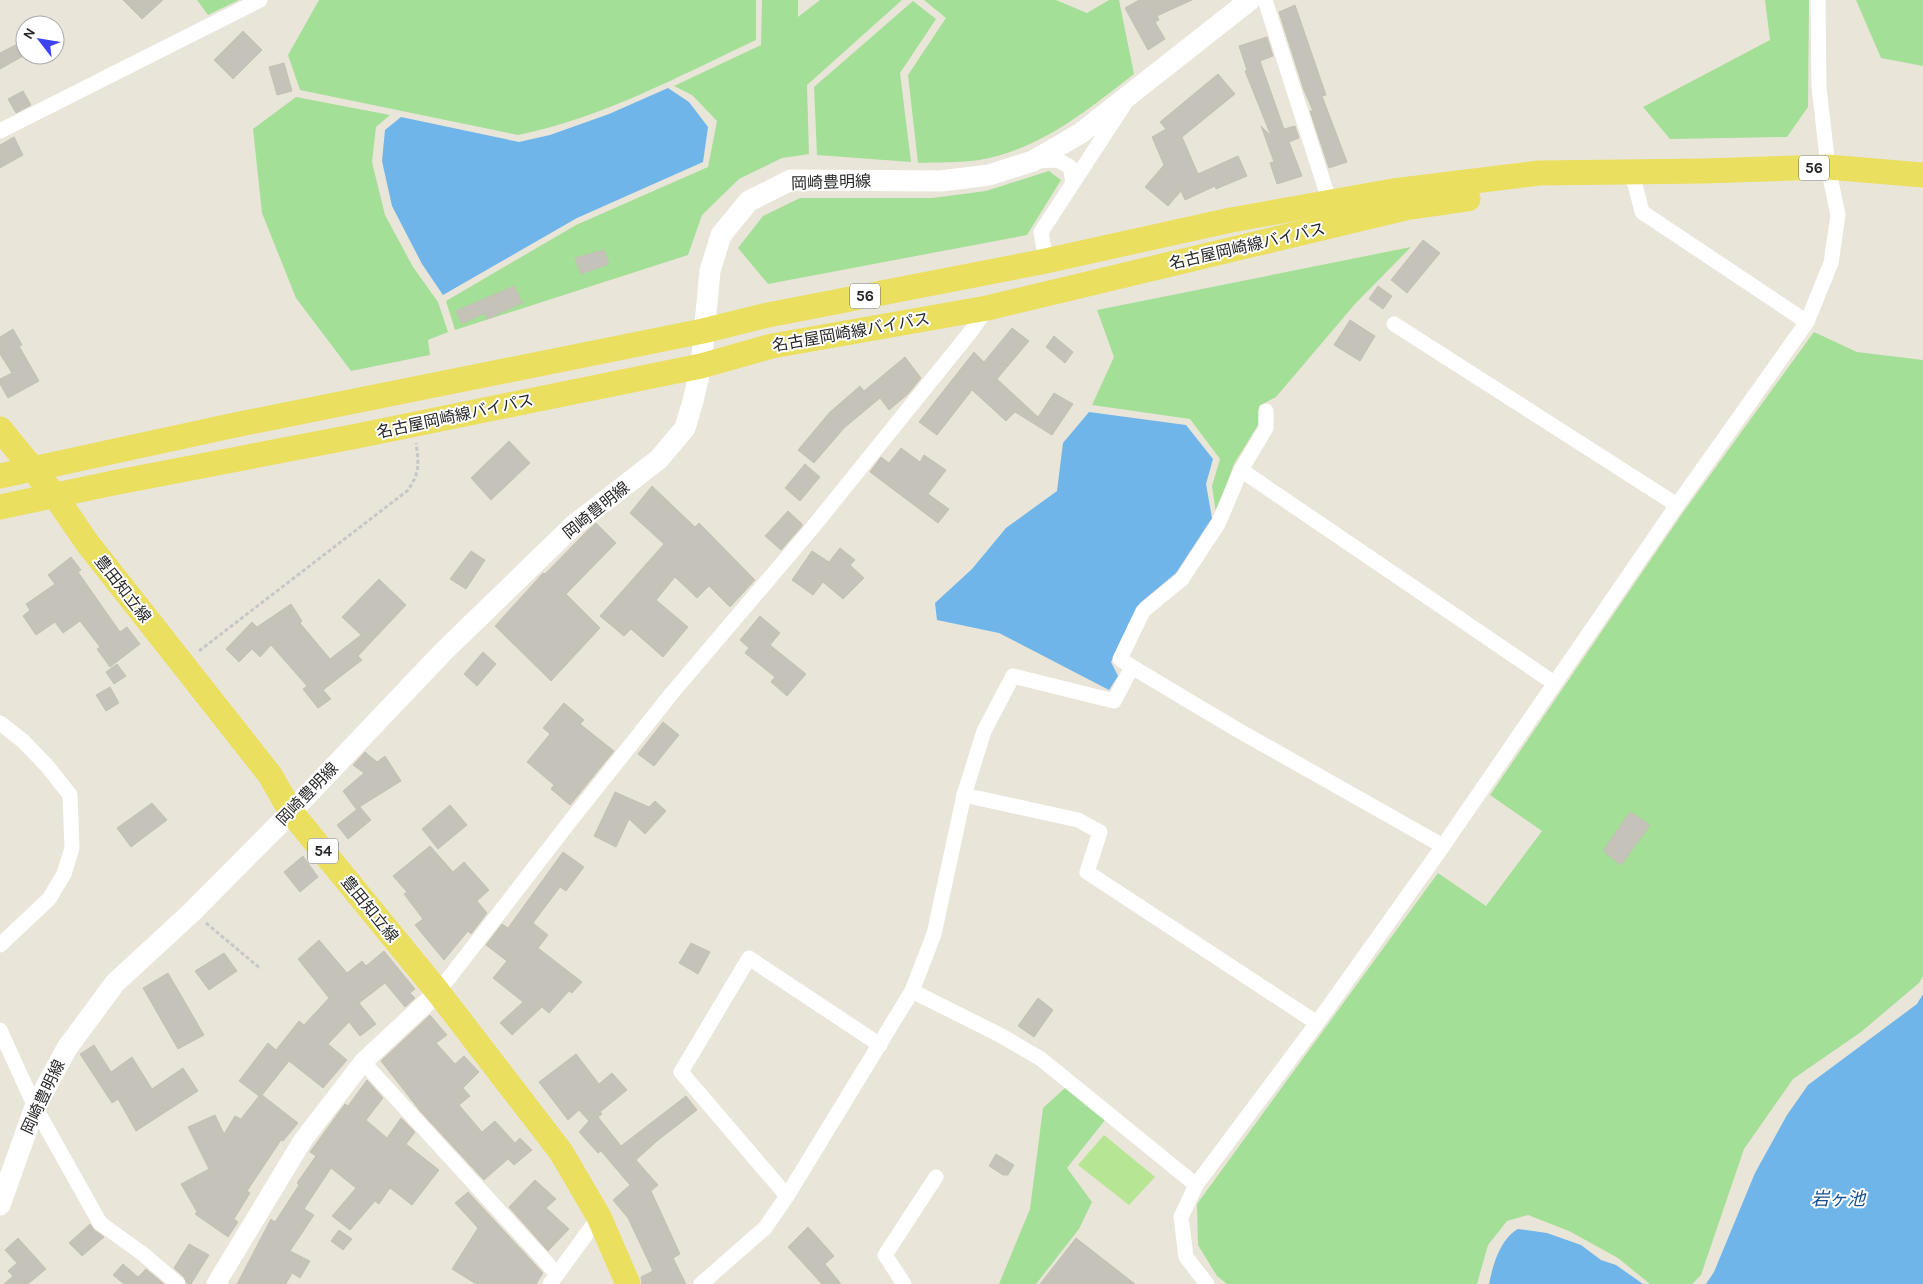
<svg xmlns="http://www.w3.org/2000/svg" width="1923" height="1284" font-family="Karla,'Noto Sans JP',sans-serif">
<style>
.green{fill:#a4df97}
.pitch{fill:#b6e693}
.water{fill:#6fb5e9}
.building{fill:#c5c2b9;stroke:#c4c1b3}
.lines{fill:none;stroke-linecap:round;stroke-linejoin:round}
.path{stroke:#c7c7c7;stroke-width:3;stroke-dasharray:4 2.5;stroke-linecap:butt}
.minor{stroke:#fff;stroke-width:15}
.tertiary{stroke:#fff;stroke-width:19}
.secondary{stroke:#fff;stroke-width:21}
.primary{stroke:#eadf5e;stroke-width:25}
.labels{text-anchor:middle;dominant-baseline:central;stroke-width:4;stroke-linejoin:round;paint-order:stroke}
.shield{fill:#fff;stroke:#686868;stroke-width:1}
.shield-label{font-size:15px;font-weight:bold;fill:#272727}
.street-label{font-size:16px;fill:#272727;stroke:#fff}
.water-label{font-size:18px;font-style:italic;fill:#125191;stroke:#fff}
</style>
<rect width="100%" height="100%" fill="#eae5d9"/>
<g class="green">
<polygon points="197,0 239,0 208,15"/>
<path d="M319,0H756V40C679,76 602,118 518,135L300,90L288,55Z"/>
<polygon points="762,0 798,0 798,17 820,0 902,0 807,85 809,154 782,158 739,179 702,215 688,255 455,330 446,301 576,225 708,167 717,121 692,95 674,86 761,45"/>
<path d="M924,0H1056L1087,13L1109,0H1119L1134,74C1086,111 1041,149 979,160C960,163 938,162 918,163L908,75L946,18Z"/>
<polygon points="1765,0 1809,0 1808,107 1787,137 1670,139 1643,107 1770,40"/>
<polygon points="1856,0 1923,0 1923,66 1881,58"/>
<polygon points="913,1 936,19 900,73 911,162 817,155 814,87"/>
<polygon points="296,97 390,115 376,127 372,162 385,215 413,267 438,302 448,332 428,340 430,355 351,371 296,298 262,213 253,129"/>
<polygon points="1049,171 1061,180 1027,235 768,284 738,248 763,216 800,198 932,198 986,191"/>
<polygon points="1411,247 1355,304 1276,397 1259,406 1258,425 1234,464 1216,513 1212,486 1220,459 1190,419 1092,405 1114,357 1097,310"/>
<polygon points="1814,332 1857,352 1923,360 1923,976 1919,983 1861,1032 1793,1079 1744,1149 1701,1275 1692,1284 1650,1284 1618,1258 1569,1231 1528,1215 1507,1221 1488,1245 1477,1284 1227,1284 1217,1276 1198,1245 1197,1204 1438,873 1486,906 1542,831 1490,795 1684,511"/>
<polygon points="1065,1088 1105,1120 1067,1168 1092,1202 1079,1229 1036,1284 999,1284 1030,1209 1043,1108"/>
</g>
<polygon class="pitch" points="1104,1135 1155,1177 1129,1205 1078,1165"/>
<g class="water">
<polygon points="668,88 689,102 708,127 703,162 577,218 443,295 422,264 392,206 382,161 385,130 401,117 519,142 550,135 609,114"/>
<polygon points="1089,412 1186,425 1213,459 1206,484 1212,518 1176,573 1140,603 1111,662 1118,676 1109,690 999,633 937,620 935,603 972,569 1006,528 1057,491 1063,443"/>
<polygon points="1923,994 1923,1284 1706,1284 1714,1272 1755,1173 1787,1115 1808,1085 1917,1004"/>
<path d="M1518,1229L1547,1233L1581,1245L1601,1260L1616,1265L1643,1284H1489C1493,1265 1500,1239 1518,1229Z"/>
</g>
<g class="building">
<polygon points="123,0 163,0 142,19"/>
<polygon points="1139,0 1192,0 1157,16 1159,20 1155,22 1165,39 1148,50 1125,8"/>
<polygon points="1295,5 1326,95 1322,96 1347,162 1329,168 1310,111 1313,111 1304,90 1279,12"/>
<polygon points="243,31 262,50 233,79 214,60"/>
<polygon points="1267,37 1273,56 1260,61 1284,129 1295,126 1299,138 1289,142 1302,176 1277,184 1270,163 1274,162 1261,126 1271,136 1245,71 1247,70 1239,46"/>
<polygon points="25,40 25,55 0,69 0,53"/>
<polygon points="284,63 292,91 277,95 269,67"/>
<polygon points="1218,74 1235,94 1182,137 1198,174 1238,156 1247,176 1216,189 1215,186 1185,200 1181,191 1168,206 1145,187 1164,165 1152,137 1166,129 1160,122"/>
<polygon points="23,91 31,105 16,113 8,99"/>
<polygon points="14,137 23,155 0,168 0,145"/>
<polygon points="1423,240 1440,253 1407,293 1391,280"/>
<polygon points="604,250 609,264 581,274 575,258"/>
<polygon points="514,286 522,303 487,319 484,313 462,324 456,311"/>
<polygon points="1378,286 1392,296 1383,309 1369,299"/>
<polygon points="1350,320 1375,336 1360,361 1334,345"/>
<polygon points="1012,328 1029,341 997,379 1038,417 1054,393 1073,404 1052,435 1015,412 1006,421 972,390 937,435 919,422 974,352 984,362"/>
<polygon points="13,329 22,345 19,346 39,381 8,398 0,384 0,379 12,373 0,354 0,337"/>
<polygon points="1054,336 1073,352 1065,363 1046,347"/>
<polygon points="905,357 921,378 908,394 889,410 880,398 844,428 814,463 798,450 830,412 860,386 864,391"/>
<polygon points="509,441 530,463 491,500 471,478"/>
<polygon points="901,448 920,462 924,455 946,470 928,494 949,509 938,523 870,472 881,457 889,463"/>
<polygon points="805,464 820,477 800,501 785,488"/>
<polygon points="652,486 695,527 699,523 755,580 730,607 709,586 697,598 675,577 656,600 688,627 663,657 631,629 624,636 600,616 664,544 630,513"/>
<polygon points="788,511 802,524 802,526 781,550 765,536"/>
<polygon points="596,523 616,543 566,594 600,628 551,681 495,626 543,573 545,574 587,531"/>
<polygon points="840,548 855,560 850,565 864,578 843,599 823,582 813,595 792,580 812,551 829,562"/>
<polygon points="471,551 485,560 466,589 450,579"/>
<polygon points="71,557 81,570 78,572 120,632 127,627 140,644 110,667 97,649 100,647 80,621 63,633 55,622 36,635 23,616 30,610 26,604 55,584 48,575"/>
<polygon points="379,579 406,605 358,656 362,660 323,690 331,699 318,708 303,689 307,686 271,645 260,657 252,649 239,662 226,649 252,622 257,627 291,604 302,621 300,623 330,659 361,635 342,617"/>
<polygon points="760,616 780,633 770,645 806,674 787,696 771,682 775,677 745,653 749,648 740,640"/>
<polygon points="483,652 496,664 477,686 464,674"/>
<polygon points="117,664 126,676 114,684 106,672"/>
<polygon points="110,687 119,703 106,711 96,695"/>
<polygon points="564,703 584,720 580,724 614,751 570,805 551,789 554,785 527,762 550,734 543,728"/>
<polygon points="663,722 679,735 654,766 638,754"/>
<polygon points="365,752 377,762 385,756 401,781 356,809 343,791 364,773 353,765"/>
<polygon points="615,792 649,807 655,801 666,811 645,834 629,819 616,847 594,836"/>
<polygon points="152,803 167,820 131,847 117,828"/>
<polygon points="450,805 467,825 438,849 422,829"/>
<polygon points="360,807 371,820 348,839 337,825"/>
<polygon points="1630,812 1650,825 1621,865 1603,851"/>
<polygon points="430,846 453,872 464,862 489,890 477,901 487,913 471,934 468,931 444,960 415,925 423,919 404,894 407,892 393,876"/>
<polygon points="563,852 584,867 566,891 560,887 533,923 548,935 538,948 582,982 572,993 569,991 549,1013 542,1007 512,1035 500,1023 523,1002 493,978 507,961 486,945 502,924 508,928"/>
<polygon points="303,856 318,877 300,892 284,872"/>
<polygon points="319,940 347,973 362,961 366,966 384,951 415,989 410,993 415,998 405,1007 385,983 359,1003 376,1024 360,1036 349,1022 328,1044 347,1060 323,1088 289,1061 262,1095 298,1123 283,1141 281,1140 247,1191 250,1193 234,1219 238,1222 228,1237 195,1214 197,1212 181,1184 209,1169 188,1127 215,1115 224,1134 235,1116 241,1119 259,1096 239,1081 268,1043 276,1050 299,1021 304,1025 329,998 298,959"/>
<polygon points="691,943 710,952 698,974 679,963"/>
<polygon points="224,953 237,971 209,990 195,971"/>
<polygon points="168,973 204,1035 178,1049 143,988"/>
<polygon points="1038,998 1053,1010 1034,1037 1018,1026"/>
<polygon points="430,1015 447,1035 436,1043 455,1064 464,1056 479,1072 463,1088 470,1096 459,1105 482,1132 495,1121 515,1143 520,1138 532,1150 514,1165 508,1159 484,1180 421,1112 381,1061"/>
<polygon points="94,1045 111,1072 132,1057 152,1089 183,1068 198,1091 136,1131 118,1099 112,1103 80,1054"/>
<polygon points="576,1054 599,1084 612,1073 627,1090 600,1112 602,1114 598,1117 621,1146 686,1096 697,1110 657,1141 636,1160 658,1185 651,1191 680,1254 673,1258 686,1284 642,1284 641,1277 653,1271 628,1218 613,1200 630,1185 601,1151 598,1153 579,1132 589,1121 579,1110 568,1120 539,1082"/>
<polygon points="367,1080 383,1098 366,1120 387,1138 401,1118 415,1132 406,1144 439,1170 412,1205 390,1188 379,1204 375,1201 350,1230 332,1216 356,1188 331,1168 304,1209 314,1215 290,1251 310,1261 300,1278 292,1273 286,1284 237,1284 271,1219 275,1222 299,1185 297,1183 316,1156 310,1152 345,1104 348,1106"/>
<polygon points="996,1154 1014,1165 1008,1175 1003,1175 989,1166"/>
<polygon points="535,1180 556,1199 546,1208 569,1229 548,1251 509,1207"/>
<polygon points="468,1192 543,1273 536,1284 476,1284 452,1269 478,1228 455,1203"/>
<polygon points="90,1224 94,1230 104,1237 82,1256 69,1243"/>
<polygon points="808,1227 834,1256 825,1264 841,1284 822,1284 788,1247"/>
<polygon points="339,1230 352,1239 343,1250 331,1241"/>
<polygon points="18,1238 46,1269 28,1284 4,1284 13,1276 8,1271 17,1263 5,1250"/>
<polygon points="1076,1238 1135,1284 1040,1284"/>
<polygon points="189,1244 209,1255 191,1284 187,1284 184,1277 174,1268"/>
<polygon points="123,1264 138,1277 146,1269 164,1284 124,1284 113,1275"/>
</g>
<g class="lines">
<g class="path">
<path d="M199,651L407,491C420,474 419,464 416,443"/>
<polyline points="206,923 261,969"/>
</g>
<g class="minor">
<polyline points="1265,0 1330,203"/>
<polyline points="0,131 260,0"/>
<polyline points="1037,161 1058,160 1070,167 1073,182"/>
<polyline points="1628,172 1635,184 1642,212 1807,322"/>
<polyline points="1046,261 1041,232 1124,105"/>
<polyline points="1394,324 1677,505"/>
<polyline points="1241,470 1554,683"/>
<polyline points="1132,667 1236,729 1443,846"/>
<polyline points="0,723 23,741 48,767 70,795 72,848 64,874 49,899 0,945"/>
<polyline points="964,795 1078,820 1100,832 1087,872 1317,1023"/>
<polyline points="912,991 1000,1035 1041,1059 1196,1185"/>
<polyline points="438,992 571,820 672,693 813,527 972,330 987,308"/>
<polyline points="0,1030 35,1107 100,1223 143,1254 178,1284"/>
<polyline points="363,1062 557,1274"/>
<polyline points="787,1196 681,1072 749,958 880,1045"/>
<polyline points="550,1284 599,1217"/>
<polyline points="701,1284 765,1228 787,1196 912,991 934,934 964,795 984,731 1013,676 1114,701 1132,667 1120,659 1143,611 1182,579 1218,524 1241,470 1266,428 1266,411"/>
<polyline points="904,1284 885,1255 936,1177"/>
<polyline points="1207,1284 1186,1257 1181,1217 1196,1185 1317,1023 1443,846 1677,505 1807,322 1831,263 1838,215 1828,167 1819,87 1818,0"/>
</g>
<polyline class="tertiary" points="216,1284 303,1140 363,1062 438,992"/>
<polyline class="secondary" points="0,1205 35,1107 67,1048 115,983 192,912 291,812 444,651 574,525 659,459 685,428 693,401 701,366 710,271 721,235 749,201 791,180 941,181 989,175 1033,161 1081,133 1250,0"/>
<g class="primary">
<polyline points="0,429 55,496 88,544 270,775 291,812 438,992 561,1152 599,1217 628,1284"/>
<polyline points="0,476 235,425 703,331 768,315 1041,262 1231,220 1393,191 1539,173 1704,171 1828,167 1923,175"/>
<polyline points="0,507 113,483 357,436 701,366 772,346 987,308 1405,208 1468,199"/>
</g>
</g>
<g class="labels">
<g class="shield">
<rect x="1799" y="155.5" width="30" height="25" rx="4"/>
<rect x="850" y="283.5" width="30" height="25" rx="4"/>
<rect x="308" y="838.5" width="30" height="25" rx="4"/>
</g>
<g class="shield-label">
<text x="1814" y="168">56</text>
<text x="865" y="296">56</text>
<text x="323" y="851">54</text>
</g>
<g class="street-label">
<text transform="translate(831 182) rotate(-2)">岡崎豊明線</text>
<text transform="translate(1247 246) rotate(-13)">名古屋岡崎線バイパス</text>
<text transform="translate(851 332) rotate(-10)">名古屋岡崎線バイパス</text>
<text transform="translate(455 416) rotate(-12)">名古屋岡崎線バイパス</text>
<text transform="translate(596 510) rotate(-39)">岡崎豊明線</text>
<text transform="translate(123 589) rotate(52)">豊田知立線</text>
<text transform="translate(307 794) rotate(-46)">岡崎豊明線</text>
<text transform="translate(370 909) rotate(51)">豊田知立線</text>
<text transform="translate(43 1097) rotate(-65)">岡崎豊明線</text>
</g>
<g class="water-label">
<text x="1838" y="1199">岩ヶ池</text>
</g>
</g>
<g transform="translate(40 40) rotate(301)"><circle r="24" fill="#ffffff" stroke="#a9a9a9"/>
<path d="M0-4L9 19L0 12L-9 19Z" fill="#3e43f2"/>
<text y="-8" font-size="14" font-weight="bold" text-anchor="middle" fill="#272727">N</text>
</g>
</svg>
